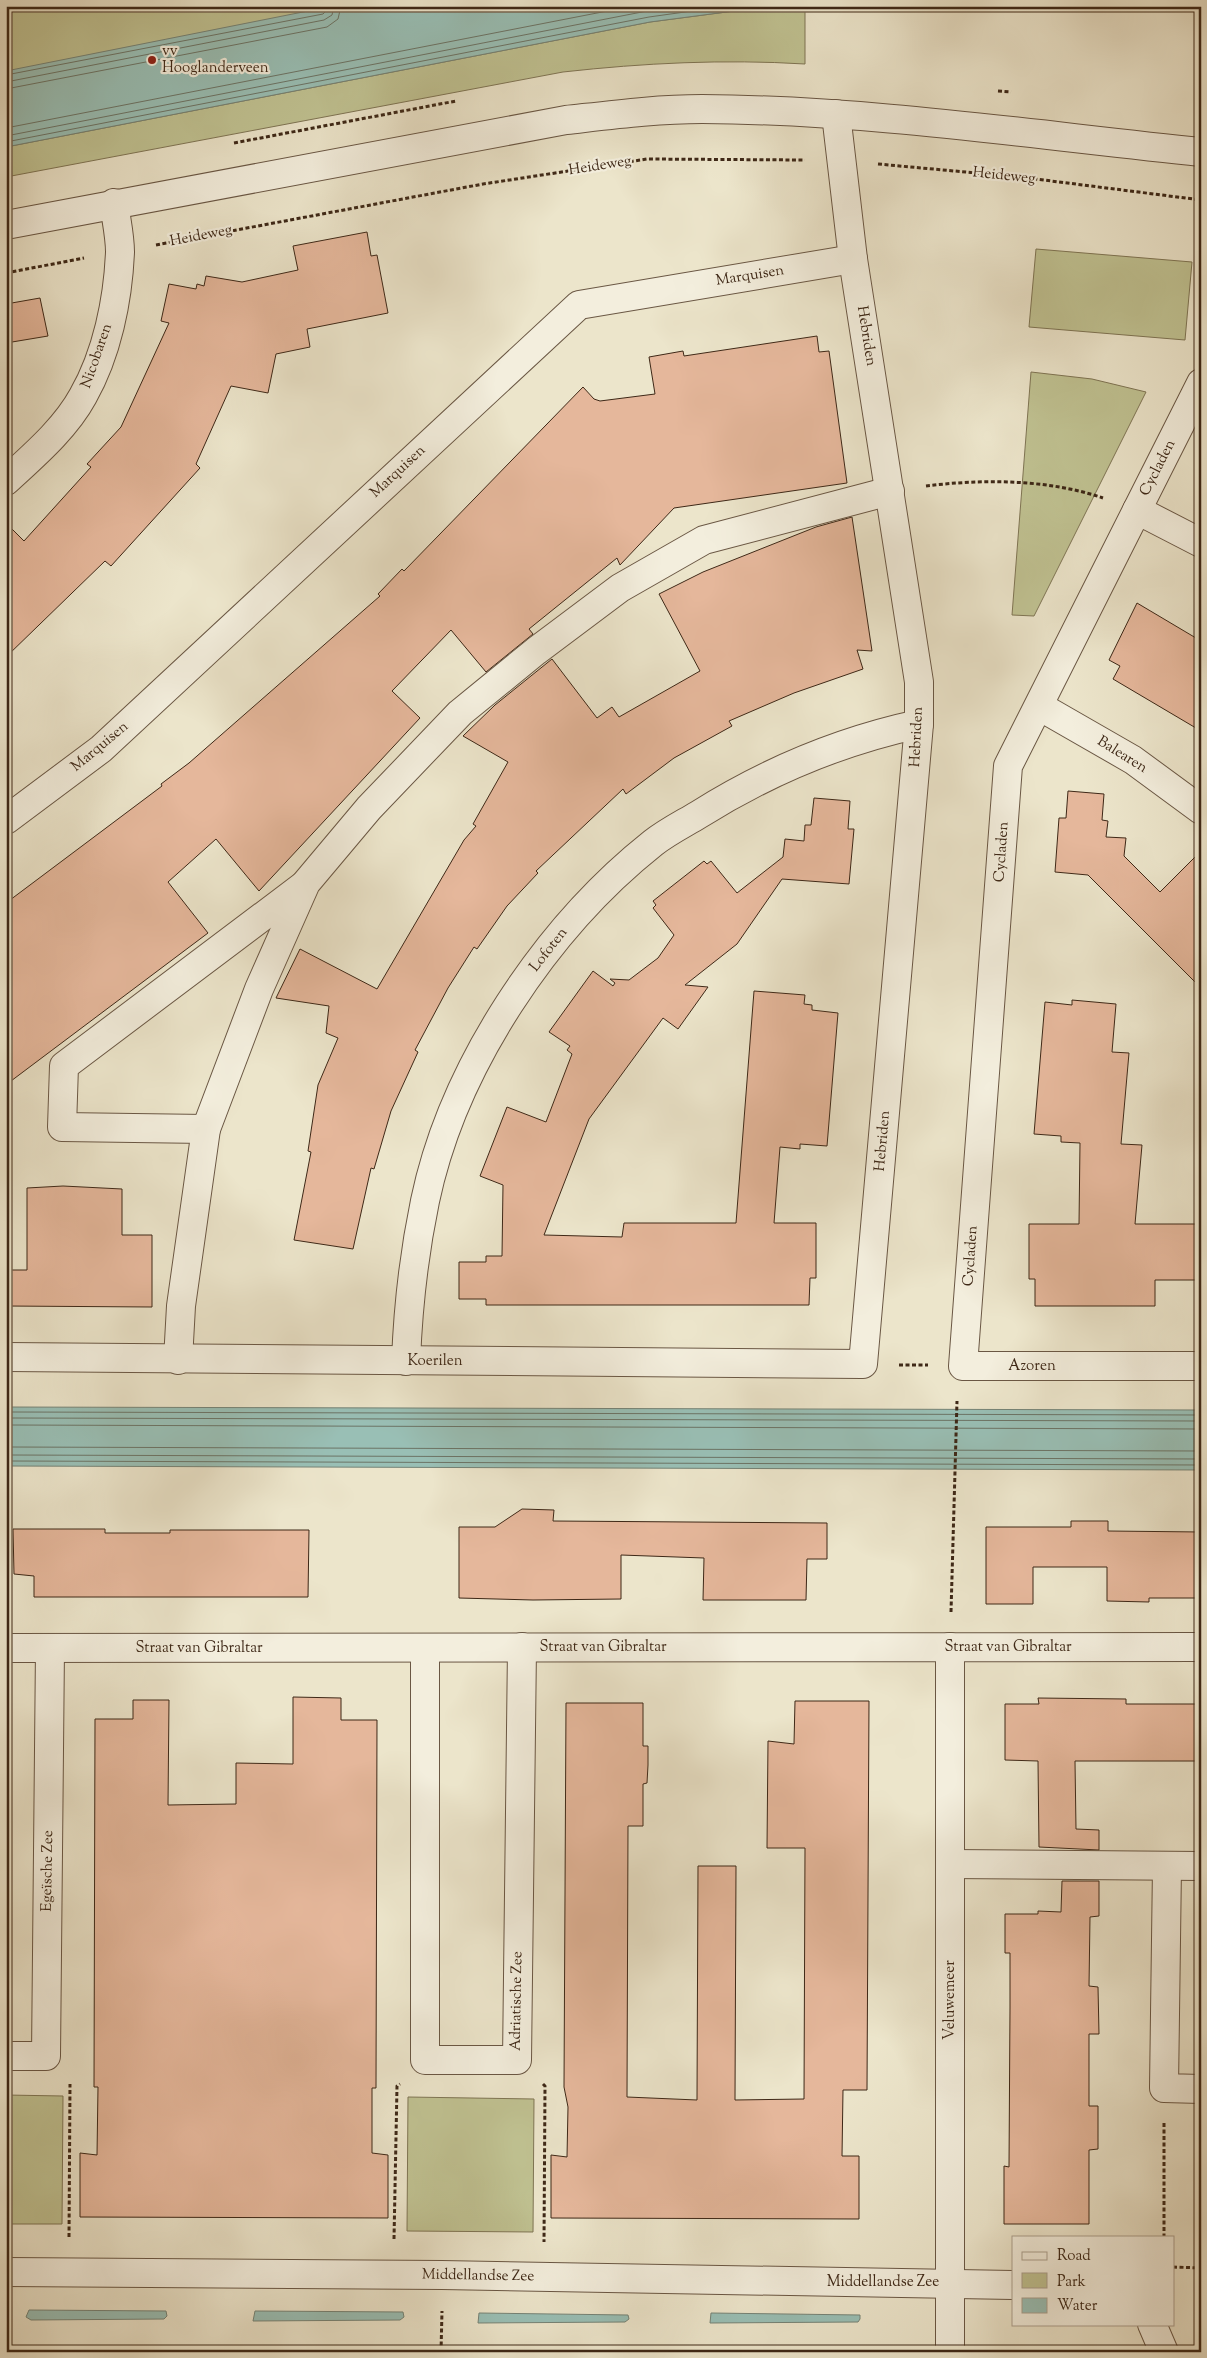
<svg xmlns="http://www.w3.org/2000/svg" width="1207" height="2358" font-family="'Sorts Mill Goudy',serif">
<style>
.green{fill:#c0c292;stroke:#7f7554}
.water{fill:#99bfb5;stroke:#758376}
.lines{fill:none;stroke-linecap:round;stroke-linejoin:round}
.shore{stroke:#6c7466;stroke-width:1}
.building{fill:#e5b79b;stroke:#3e2817}
.minor-casing{stroke:#6a5744;stroke-width:30}
.path{stroke:#3e2817;stroke-width:3;stroke-dasharray:4 2.5;stroke-linecap:butt}
.minor{stroke:#f3eedd;stroke-width:28}
.poi-dot{fill:#8f2418;stroke:#f3eedd;stroke-width:2}
.labels{text-anchor:middle;dominant-baseline:central;stroke-width:4.5;stroke-linejoin:round;paint-order:stroke}
.poi-label{font-size:15px;fill:#3e2817;stroke:#f3eedd;text-anchor:start}
.street-label{font-size:15px;fill:#3e2817;stroke:#f3eedd}
</style>
<rect width="100%" height="100%" fill="#ece5cb"/>
<filter id="stains"><feTurbulence type="fractalNoise" baseFrequency=".004" numOctaves="4"/><feColorMatrix values="0 0 0 0 .2 0 0 0 0 .09 0 0 0 0 .02 0 0 0 .5 -.17"/></filter>
<radialGradient id="worn" r=".72"><stop offset=".6" stop-color="#630" stop-opacity="0"/><stop offset="1" stop-color="#630" stop-opacity=".3"/></radialGradient>
<g class="green">
<polygon points="6,6 588,6 6,114"/>
<path d="M737,6H805V64C724,59 644,63 563,72L6,177V147L650,22L734,11Z"/>
<polygon points="1036,249 1192,262 1185,340 1029,327"/>
<polygon points="1031,372 1092,379 1146,392 1034,616 1012,615"/>
<polygon points="6,2095 63,2096 62,2224 6,2224"/>
<polygon points="408,2097 534,2099 533,2232 407,2231"/>
</g>
<g class="water">
<polygon points="333,6 737,6 734,11 650,22 6,147 6,71"/>
<polygon points="6,1407 1201,1410 1201,1470 6,1466"/>
<polygon points="29,2310 166,2311 167,2316 164,2319 31,2320 26,2317"/>
<polygon points="255,2311 403,2312 404,2317 400,2320 253,2321"/>
<polygon points="479,2313 628,2315 629,2319 625,2322 478,2323"/>
<polygon points="711,2313 860,2315 860,2319 858,2322 710,2323"/>
</g>
<g class="lines">
<g class="shore">
<polyline points="6,75 323,14 326,11 328,6"/>
<polyline points="6,82 324,20 332,15 334,6"/>
<polyline points="6,89 327,27 338,19 341,6"/>
<polyline points="6,128 633,6"/>
<polyline points="6,136 647,11 682,6"/>
<polyline points="6,142 649,17 728,6"/>
<polyline points="6,1412 1201,1415"/>
<polyline points="6,1418 1201,1421"/>
<polyline points="6,1425 1201,1429"/>
<polyline points="6,1447 1201,1451"/>
<polyline points="6,1455 1201,1459"/>
<polyline points="6,1461 1201,1465"/>
</g>
</g>
<g class="building">
<polygon points="367,232 371,256 377,255 388,313 307,329 310,347 276,354 268,393 231,386 196,464 200,468 111,566 105,561 6,657 6,523 24,541 91,467 87,464 121,427 169,323 161,321 169,284 196,289 197,284 204,286 206,276 242,282 298,270 293,246"/>
<polygon points="40,298 48,336 6,343 6,304"/>
<polygon points="817,336 819,352 829,351 847,483 674,508 620,565 617,558 529,629 533,634 486,672 451,630 392,691 420,718 259,891 216,839 168,882 208,933 7,1084 6,903 162,786 161,784 189,763 380,596 378,594 402,569 404,571 583,387 594,399 600,401 655,394 649,357 683,351 684,356"/>
<polygon points="852,517 872,651 857,650 863,669 794,693 729,721 732,726 674,758 626,794 623,789 536,871 538,873 507,906 477,949 474,947 448,988 415,1050 418,1052 391,1111 374,1169 371,1168 353,1249 294,1240 311,1152 308,1151 318,1085 338,1038 326,1033 329,1006 276,998 300,949 377,989 464,840 476,826 473,824 508,762 463,736 495,705 552,659 597,718 612,707 619,717 700,671 659,594 703,572 816,527"/>
<polygon points="1137,603 1201,641 1201,731 1113,679 1120,666 1109,660"/>
<polygon points="1068,791 1104,794 1102,820 1108,821 1106,837 1126,838 1124,856 1160,892 1201,851 1201,988 1088,875 1055,872 1059,818 1066,818"/>
<polygon points="814,798 850,801 848,829 854,829 849,884 782,879 737,944 685,985 708,987 678,1029 663,1018 589,1119 544,1235 622,1237 624,1223 736,1223 754,991 805,995 804,1004 812,1005 812,1010 838,1013 827,1146 800,1144 800,1149 780,1147 774,1223 816,1223 816,1278 810,1278 809,1305 486,1305 486,1299 459,1299 459,1262 486,1262 486,1256 502,1256 503,1185 480,1176 507,1107 546,1122 572,1054 567,1050 570,1046 549,1032 593,971 613,986 615,983 610,979 629,980 658,958 674,935 653,908 656,905 653,901 704,861 707,864 711,861 737,893 783,857 785,839 804,841 805,825 811,825"/>
<polygon points="1072,1000 1116,1004 1112,1052 1129,1053 1121,1144 1142,1145 1135,1224 1201,1224 1201,1280 1155,1280 1155,1306 1035,1306 1035,1279 1029,1279 1029,1224 1079,1224 1080,1143 1061,1142 1061,1136 1034,1134 1045,1002 1072,1005"/>
<polygon points="63,1186 122,1189 122,1235 152,1235 152,1307 6,1306 6,1270 27,1270 27,1188"/>
<polygon points="522,1509 554,1510 553,1521 827,1523 827,1559 807,1559 806,1600 703,1600 704,1558 621,1555 621,1599 533,1600 459,1598 459,1527 495,1527"/>
<polygon points="1071,1521 1108,1521 1108,1531 1201,1532 1201,1598 1149,1598 1149,1602 1107,1601 1107,1567 1033,1567 1033,1604 986,1604 986,1527 1071,1527"/>
<polygon points="13,1529 105,1529 105,1533 170,1533 170,1530 309,1530 308,1597 34,1597 34,1576 14,1574"/>
<polygon points="293,1697 341,1698 341,1720 377,1720 376,2088 372,2088 372,2153 388,2155 388,2218 80,2217 80,2153 97,2155 98,2087 94,2087 95,1719 133,1719 133,1700 169,1700 168,1805 236,1804 236,1763 293,1764"/>
<polygon points="1038,1698 1126,1699 1126,1704 1201,1704 1201,1761 1075,1761 1076,1829 1099,1830 1099,1850 1039,1847 1038,1761 1005,1760 1005,1704 1039,1704"/>
<polygon points="795,1701 869,1701 867,2090 843,2090 842,2156 859,2156 859,2219 551,2218 551,2155 567,2157 568,2107 564,2087 566,1703 643,1703 643,1746 648,1746 648,1765 647,1783 643,1784 643,1826 628,1826 627,2097 697,2100 698,1866 736,1866 735,2100 804,2099 805,1848 767,1848 768,1741 794,1744"/>
<polygon points="1062,1881 1099,1881 1099,1916 1090,1917 1089,1986 1098,1987 1099,2034 1089,2034 1089,2106 1098,2106 1098,2149 1089,2150 1089,2224 1004,2224 1004,2166 1009,2167 1010,2008 1010,1953 1005,1953 1005,1914 1038,1914 1038,1911 1061,1912"/>
</g>
<g class="lines">
<g class="minor-casing">
<g id="minor">
<path d="M6,225L566,120C611,115 657,109 702,109C869,110 1035,135 1201,152"/>
<polyline points="1201,383 1008,766 963,1366 1201,1366"/>
<path d="M6,481C33,456 65,429 83,396C107,354 118,300 120,252C120,236 116,219 114,203"/>
<polyline points="1137,510 1201,543"/>
<polyline points="1039,706 1133,760 1201,810"/>
<polyline points="6,820 101,749 579,305 853,259"/>
<polyline points="206,1129 62,1127 64,1066 303,886"/>
<polyline points="6,1357 863,1364 919,724 919,682 853,259 836,114"/>
<polyline points="178,1360 181,1306 206,1129 259,989 306,883 369,808 460,713 536,651 620,588 704,540 890,491"/>
<path d="M406,1361C408,1307 414,1254 425,1201C453,1067 546,928 653,843C667,832 683,824 698,815C768,771 840,741 919,724"/>
<polyline points="6,1648 1201,1647"/>
<polyline points="425,1648 425,2060 517,2060 522,1647"/>
<polyline points="950,1864 1201,1866"/>
<polyline points="1167,1866 1164,2088 1201,2089"/>
<polyline points="6,2056 46,2056 50,1648"/>
<polyline points="6,2272 442,2275 1013,2285"/>
<polyline points="1152,2324 1164,2352"/>
<polyline points="950,2352 950,1647"/>
</g>
</g>
<g class="path">
<polyline points="998,91 1011,92"/>
<polyline points="234,143 456,101"/>
<polyline points="878,164 1020,177 1201,200"/>
<polyline points="156,245 483,184 647,159 805,160"/>
<polyline points="6,273 84,258"/>
<path d="M926,486C982,479 1048,479 1103,498"/>
<polyline points="899,1365 928,1365"/>
<polyline points="951,1612 957,1401"/>
<polyline points="543,2084 545,2086 544,2242"/>
<polyline points="1164,2123 1164,2237"/>
<polyline points="69,2237 70,2084"/>
<polyline points="394,2239 397,2086 400,2084"/>
<polyline points="1173,2267 1201,2268"/>
<polyline points="441,2352 442,2311"/>
</g>
<use href="#minor" class="minor"/>
</g>
<circle class="poi-dot" cx="152" cy="60" r="5"/>
<g class="labels">
<g class="poi-label">
<text x="162" y="51">vv<tspan x="162" dy="17">Hooglanderveen</tspan></text>
</g>
<g class="street-label">
<text transform="translate(600 166) rotate(-9)">Heideweg</text>
<text transform="translate(1004 176) rotate(6)">Heideweg</text>
<text transform="translate(201 236) rotate(-11)">Heideweg</text>
<text transform="translate(750 276) rotate(-9)">Marquisen</text>
<text transform="translate(866 336) rotate(81)">Hebriden</text>
<text transform="translate(97 356) rotate(-71)">Nicobaren</text>
<text transform="translate(1158 468) rotate(-63)">Cycladen</text>
<text transform="translate(398 472) rotate(-43)">Marquisen</text>
<text transform="translate(917 737) rotate(-87)">Hebriden</text>
<text transform="translate(100 747) rotate(-40)">Marquisen</text>
<text transform="translate(1122 755) rotate(32)">Balearen</text>
<text transform="translate(1002 852) rotate(-86)">Cycladen</text>
<text transform="translate(549 950) rotate(-52)">Lofoten</text>
<text transform="translate(883 1141) rotate(-85)">Hebriden</text>
<text transform="translate(971 1256) rotate(-86)">Cycladen</text>
<text x="435" y="1361">Koerilen</text>
<text x="1032" y="1366">Azoren</text>
<text x="603" y="1647">Straat van Gibraltar</text>
<text x="1008" y="1647">Straat van Gibraltar</text>
<text x="199" y="1648">Straat van Gibraltar</text>
<text transform="translate(48 1871) rotate(-89)">Egeïsche Zee</text>
<text transform="translate(950 2000) rotate(-90)">Veluwemeer</text>
<text transform="translate(517 2001) rotate(-89)">Adriatische Zee</text>
<text transform="translate(478 2276) rotate(1)">Middellandse Zee</text>
<text x="883" y="2282">Middellandse Zee</text>
</g>
</g>
<rect width="1207" height="2358" fill="none" stroke="#ece5cb" stroke-width="25"/>
<rect x="8" y="8" width="1192" height="2343" fill="none" stroke="#3e2817" stroke-width="2.5"/>
<rect x="12" y="12" width="1182" height="2333" fill="none" stroke="#3e2817"/>
<rect x="1012" y="2236" width="162" height="90" fill="#f3eedd" stroke="#ab9f8e"/>
<rect x="1022" y="2252" width="25" height="8" fill="#f3eedd" stroke="#ab9f8e"/>
<text x="1057" y="2260" font-size="15" fill="#3e2817">Road</text>
<rect x="1022" y="2273" width="25" height="15" fill="#c0c292" stroke="#ab9f8e"/>
<text x="1057" y="2286" font-size="15" fill="#3e2817">Park</text>
<rect x="1022" y="2298" width="25" height="15" fill="#99bfb5" stroke="#ab9f8e"/>
<text x="1057" y="2310" font-size="15" fill="#3e2817">Water</text>
<rect width="100%" height="100%" filter="url(#stains)"/>
<rect width="100%" height="100%" fill="url(#worn)"/>
</svg>
